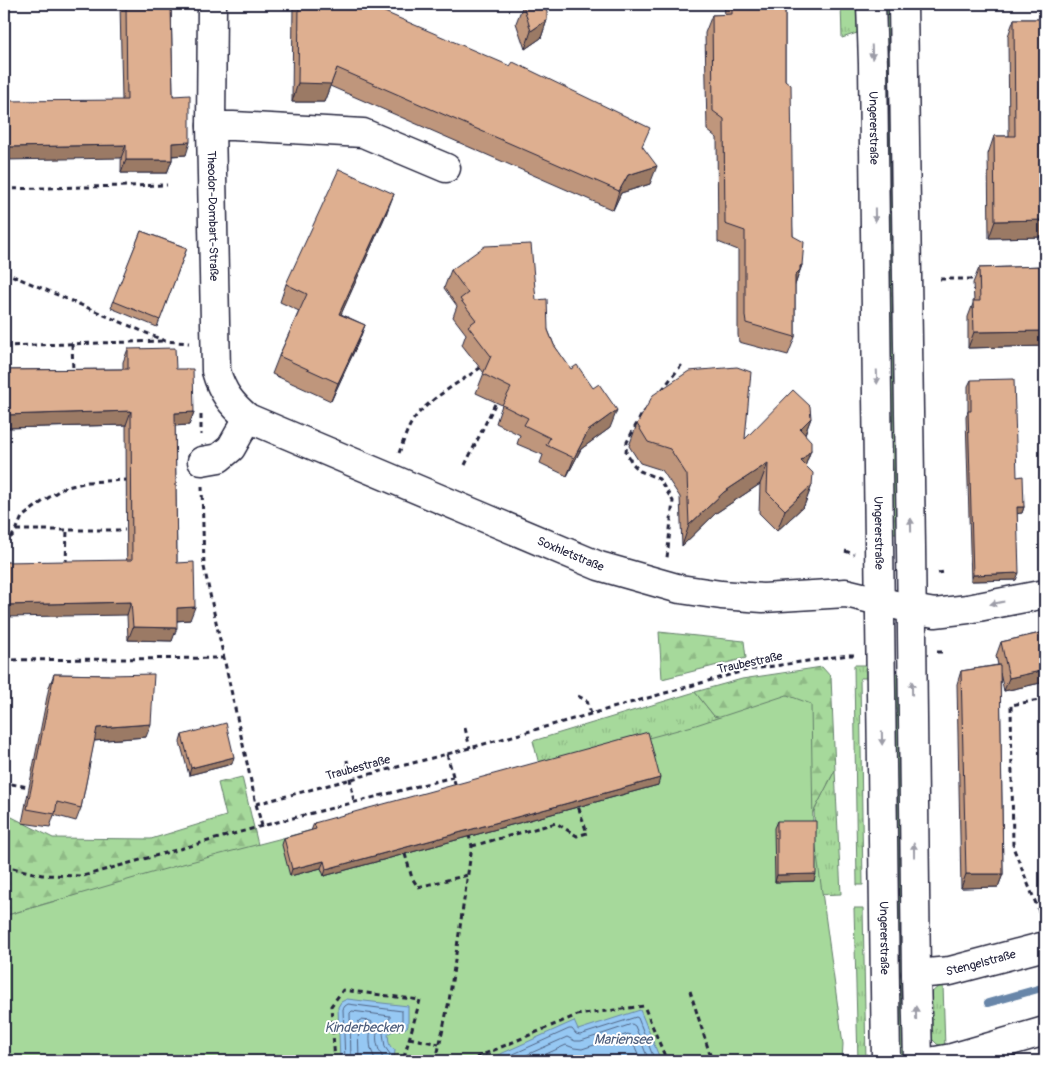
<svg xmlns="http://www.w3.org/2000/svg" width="1049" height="1065" font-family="Pangolin,sans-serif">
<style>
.grass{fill:url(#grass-tufts);stroke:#647e6b}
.forest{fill:url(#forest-firs);stroke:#647e6b}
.pitch{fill:#a6d99b;stroke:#647e6b}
.water{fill:#96c8f3;stroke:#6886a9}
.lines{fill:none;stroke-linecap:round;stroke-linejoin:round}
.shore{stroke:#506485;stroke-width:1}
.stream{stroke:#6886a9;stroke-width:8}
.minor-casing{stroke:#22223b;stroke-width:31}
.major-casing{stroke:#22223b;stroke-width:31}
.path{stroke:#22223b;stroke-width:3;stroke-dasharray:5 4;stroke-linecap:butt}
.minor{stroke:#fff;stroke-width:28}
.major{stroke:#fff;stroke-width:28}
.wall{fill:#bf967c;stroke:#22223b}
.shaded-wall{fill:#9b7a65;stroke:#22223b}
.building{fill:#deaf90;stroke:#22223b}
.oneway{fill:#9c9ca7}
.labels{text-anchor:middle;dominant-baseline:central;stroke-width:4;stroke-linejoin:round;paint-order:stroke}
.street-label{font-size:12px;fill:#22223b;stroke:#fff}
.water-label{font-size:14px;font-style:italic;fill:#4b5c7b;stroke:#fff}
</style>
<defs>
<pattern id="grass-tufts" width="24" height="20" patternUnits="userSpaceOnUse" patternTransform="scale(1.25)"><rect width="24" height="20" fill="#a6d99b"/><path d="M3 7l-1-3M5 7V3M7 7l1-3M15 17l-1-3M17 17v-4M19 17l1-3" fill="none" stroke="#8fba86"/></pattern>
<pattern id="forest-firs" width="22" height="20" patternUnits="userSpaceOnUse" patternTransform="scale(1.25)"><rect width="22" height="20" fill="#a6d99b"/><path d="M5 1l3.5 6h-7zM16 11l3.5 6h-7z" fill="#8fba86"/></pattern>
</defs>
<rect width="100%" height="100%" fill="#fff"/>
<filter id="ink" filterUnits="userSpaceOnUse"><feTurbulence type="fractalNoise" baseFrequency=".02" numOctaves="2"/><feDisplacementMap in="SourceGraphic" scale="10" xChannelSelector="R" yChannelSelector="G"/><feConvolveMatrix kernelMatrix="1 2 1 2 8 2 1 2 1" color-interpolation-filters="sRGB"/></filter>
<g filter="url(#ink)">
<g class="grass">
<polygon points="841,4 860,4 862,28 857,33 842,38"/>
<polygon points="882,4 891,4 898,533 891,533"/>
<polygon points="854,665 870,665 870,678 860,678 863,885 857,885"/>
<polygon points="892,673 900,673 906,1061 898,1061"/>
<polygon points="695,692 714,716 761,728 645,739 540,768 533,741"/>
<polygon points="835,770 841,894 817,895 814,811"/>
<polygon points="854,908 863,908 866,1061 858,1061"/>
<path d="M943,985L945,1048L937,1044L930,1037L929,997C932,991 937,987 943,985Z"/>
</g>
<g class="forest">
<polygon points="659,632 744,641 746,658 662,679"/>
<polygon points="822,667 831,677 835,770 814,811 809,818 761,728 714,716 695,692 742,679"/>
<polygon points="242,777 259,849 51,902 4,916 4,813 53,838 151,839 226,816 218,783"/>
</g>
<polygon class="pitch" points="787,695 811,704 813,827 843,1044 842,1061 4,1061 4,916 179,865 290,836 696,725"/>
<g class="water">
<path d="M347,999L408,1006V1026C403,1032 394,1028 388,1034C389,1041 388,1047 395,1050L394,1061H340L338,1007L341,1002Z"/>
<polygon points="640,1010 661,1061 485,1061 574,1021 578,1030"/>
</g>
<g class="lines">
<g class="shore">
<polyline points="345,1061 343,1009 345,1006 348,1004 402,1011 402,1024 389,1027 383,1033 385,1047 390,1054 389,1061"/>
<path d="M351,1061L350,1013L352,1011L390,1016V1019C376,1025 374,1036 379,1050C381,1055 383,1056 383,1061"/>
<path d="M359,1061L358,1022L360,1020L370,1021L372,1022C370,1031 369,1039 371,1049C372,1053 375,1057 375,1061"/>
<polyline points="498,1061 569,1029 572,1029 576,1034 580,1035 636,1017 638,1018 655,1061"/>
<polyline points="513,1061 567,1037 575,1041 581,1041 632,1024 635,1026 649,1061"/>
<polyline points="531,1061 566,1045 574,1048 582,1049 628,1034 630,1035 641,1061"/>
</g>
<polyline class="stream" points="988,1003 1045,987"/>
<g class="minor-casing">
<g id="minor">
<path id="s1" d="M212,4L211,126L216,371C222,392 231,404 248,418L599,566L680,589L721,595L763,598L846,593L912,609L935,613L968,609L1045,594"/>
<polyline points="211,126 233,126 363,133 446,168"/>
<polyline points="202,461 219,458 231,448 248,418"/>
<path id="s2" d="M916,974L950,971L1045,946"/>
<polyline points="935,1061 952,1058 1045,1031"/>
</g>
</g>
<g class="major-casing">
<g id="major">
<path id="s3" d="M871,4L873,64L877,395L886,1061"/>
<polyline points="903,4 911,547 916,974 918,1061"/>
</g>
</g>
<g class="path">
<polyline points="4,189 167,185"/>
<polyline points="4,272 165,341 189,343"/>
<polyline points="940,279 977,279"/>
<polyline points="72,344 73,371"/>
<polyline points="4,346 162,341"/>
<polyline points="4,346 6,373"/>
<polyline points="662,390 683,363"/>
<polyline points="647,409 642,414 627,442 626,452 632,463 640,471 659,479 673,501 667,558"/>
<polyline points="201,415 201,435"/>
<path d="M399,453C404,440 408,425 417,415C434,396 460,382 480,368"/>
<polyline points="465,465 496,402"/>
<polyline points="202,486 204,567 256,804 262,826"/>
<polyline points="16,530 125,530"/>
<polyline points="4,544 15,533 22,517 42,502 63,488 88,482 126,480"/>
<polyline points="845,551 854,554"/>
<polyline points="66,564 67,530"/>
<polyline points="938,573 945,572"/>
<polyline points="937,652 946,652"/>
<polyline points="4,660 224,658"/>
<polyline points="578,696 587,701 591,714"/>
<polyline points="465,728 470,748"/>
<polyline points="447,754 456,787"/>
<polyline points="347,760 354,802"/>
<polyline points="4,779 11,784 29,787"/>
<polyline points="256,804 470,748 747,670 848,655 856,655"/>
<polyline points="472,846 556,823 577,836 587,833 578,806"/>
<polyline points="405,854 412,878 418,887 468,875"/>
<polyline points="4,866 42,875 83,876 262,826 453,777"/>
<polyline points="1043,921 1013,847 1011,705 1045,699"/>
<polyline points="690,991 712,1061"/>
<polyline points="409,1038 439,1044"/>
<polyline points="335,1061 331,1006 343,990 420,1000 403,1061"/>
<polyline points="436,1061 449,1001 472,846 469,836"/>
<polyline points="468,1061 577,1015 644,1006 667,1061"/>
</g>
<use href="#minor" class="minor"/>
<use href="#major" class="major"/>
</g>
<g class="wall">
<polygon points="120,4 171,4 173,96 186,155 172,156 172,160 167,173 121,173 122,100"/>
<polygon points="293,4 366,4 643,147 650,184 621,193 613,210 330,86 324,102 292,102"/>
<polygon points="724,4 785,4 785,80 793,236 802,265 795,285 795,337 788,355 739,342 738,335 738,250 718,242 717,138 707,130 705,33 712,15 725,15"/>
<polygon points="523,5 547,20 541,38 525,49 516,23"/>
<polygon points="1014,19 1045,19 1045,237 989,238 988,154 994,136 1009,136 1008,36"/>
<polygon points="387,212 341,314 365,325 358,343 331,401 272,374 279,356 299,311 280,302 286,284"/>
<polygon points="141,231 187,248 157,327 111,308"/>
<polygon points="1045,266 1045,346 968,348 968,317 974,301 973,283 979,268"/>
<polygon points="451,270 536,300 554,345 610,428 581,449 567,476 540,463 543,455 517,444 520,435 496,423 502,405 476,393 484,373 462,345 466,334 453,317 457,306 444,288"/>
<polygon points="128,349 176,369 194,412 189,425 175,426 177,563 190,620 177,621 172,641 128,640 127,615 126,425 4,428 4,370 123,369 123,362"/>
<polygon points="971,380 1017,477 1024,507 1022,513 1017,513 1016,580 971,581 966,417 968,411 968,386"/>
<polygon points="811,418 805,434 811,450 805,466 812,485 804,506 777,531 759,513 760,484 716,513 682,546 680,497 662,470 640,463 629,446 637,424 745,439"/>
<polygon points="1045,632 1045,682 1004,691 1000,673 1003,874 998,887 961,888 957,684 961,671 998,665 996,656 1001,642"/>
<polygon points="54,674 109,675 146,737 94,741 81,808 76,821 54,815 50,827 22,823 49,687"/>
<polygon points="182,735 232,764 189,775 180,742"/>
<polygon points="658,785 324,876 321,868 290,876 282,845 284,838 311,831 314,823"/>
<polygon points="777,821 814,881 775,882 774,828"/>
</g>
<g class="shaded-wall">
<polygon points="547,20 541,38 525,49 531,31"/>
<polygon points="337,68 324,102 292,102 298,83"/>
<polygon points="190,142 186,155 167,156 172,143"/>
<polygon points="126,145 121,158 4,160 4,147"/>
<polygon points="126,160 172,160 167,173 121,173"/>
<polygon points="657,166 650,184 621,193 613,210 619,191 628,175"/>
<polygon points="394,194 387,212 333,332 339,314"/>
<polygon points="1045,220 1045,237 989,238 995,221"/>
<polygon points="802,265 800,270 794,288 795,275"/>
<polygon points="365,325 358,343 331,401 338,383"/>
<polygon points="1045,331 1045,346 968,348 974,332"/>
<polygon points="617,410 610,428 581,449 567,476 574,458 588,431"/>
<polygon points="131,411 126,425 4,428 4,415"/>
<polygon points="194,412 189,425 170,426 175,413"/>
<polygon points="811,418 803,439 800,429"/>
<polygon points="811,450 803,472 801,461"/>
<polygon points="768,463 760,484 716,513 682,546 689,525 724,492"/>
<polygon points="812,485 804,506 777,531 785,510"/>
<polygon points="1017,507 1024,507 1022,513 1015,514"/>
<polygon points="1019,573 1016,580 971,581 973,575"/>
<polygon points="131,602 127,615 4,617 4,605"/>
<polygon points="195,607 190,620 172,621 177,608"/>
<polygon points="133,627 177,628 172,641 128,640"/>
<polygon points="1045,670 1045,682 1004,691 1009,678"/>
<polygon points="151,724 146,737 92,741 97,728"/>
<polygon points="234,757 232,764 189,775 191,768"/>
<polygon points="660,778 658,785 324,876 326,869"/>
<polygon points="324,861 321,868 290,876 292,869"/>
<polygon points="816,874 814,881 775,882 777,875"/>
<polygon points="966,874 1003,874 998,887 961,888"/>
</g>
<g class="building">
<polygon points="126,4 171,4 173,96 190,95 190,142 172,143 172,160 126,160 126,145 4,147 4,101 127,100"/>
<polygon points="299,4 366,4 510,66 513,62 650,128 642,146 657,166 628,175 619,191 337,68 331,84 298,83"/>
<polygon points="524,4 542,4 547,12 547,20 531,31 523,5"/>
<polygon points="732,4 785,4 785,80 791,85 793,236 804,242 802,265 800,266 800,270 795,275 795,337 746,323 745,316 745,231 725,224 724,119 713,111 712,15 732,14"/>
<polygon points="1014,19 1045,19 1045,220 995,221 994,136 1015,136"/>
<polygon points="339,169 394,194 339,314 365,325 338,383 279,356 307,294 286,284"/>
<polygon points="141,231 187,248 160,320 113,301"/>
<polygon points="531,244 536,300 547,299 548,330 554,345 571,369 577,365 593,388 599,384 617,410 588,431 574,458 546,445 550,438 524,425 528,418 502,405 511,388 483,374 491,356 468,326 476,320 460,299 468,293 451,270 485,246"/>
<polygon points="1045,266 1045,331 974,332 973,301 980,301 979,268"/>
<polygon points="175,348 176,369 193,369 194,412 175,413 177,563 194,562 195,607 177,608 177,628 133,627 131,602 4,605 4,562 132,560 131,411 4,415 4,370 128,369 128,349"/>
<polygon points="737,367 751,372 745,439 793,390 810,406 811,418 800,429 811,441 811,450 801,461 813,473 812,485 785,510 767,492 768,463 724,492 689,525 687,475 670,449 648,442 637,424 653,395 689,371"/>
<polygon points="1014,379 1017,477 1023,476 1024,507 1017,507 1019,573 973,575 968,411 971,411 971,380"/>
<polygon points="1045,632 1045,670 1009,678 1001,642"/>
<polygon points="1000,665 1003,874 966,874 961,671"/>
<polygon points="54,674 109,675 154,674 151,724 97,728 81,808 57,802 55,814 27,809"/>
<polygon points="226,723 234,757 191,768 182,735"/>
<polygon points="648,732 660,778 326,869 324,861 292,869 284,838 316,829 314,823"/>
<polygon points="777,821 816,821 816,874 777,875"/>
<polygon points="1045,1056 1045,1061 1023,1061"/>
</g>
<defs><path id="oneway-solid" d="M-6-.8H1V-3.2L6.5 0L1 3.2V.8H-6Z" transform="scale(1.25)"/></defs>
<g class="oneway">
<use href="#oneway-solid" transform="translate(872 52) rotate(88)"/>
<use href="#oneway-solid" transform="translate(875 215) rotate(89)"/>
<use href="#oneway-solid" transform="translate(877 377) rotate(88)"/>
<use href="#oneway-solid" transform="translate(911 525) rotate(-91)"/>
<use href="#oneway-solid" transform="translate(997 603) rotate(169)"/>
<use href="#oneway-solid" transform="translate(912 688) rotate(-91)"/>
<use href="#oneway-solid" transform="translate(882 738) rotate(89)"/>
<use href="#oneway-solid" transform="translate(914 850) rotate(-91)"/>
<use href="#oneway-solid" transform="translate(916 1013) rotate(-91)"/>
</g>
</g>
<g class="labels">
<g class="street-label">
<text stroke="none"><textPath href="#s3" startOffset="124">Ungererstraße</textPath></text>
<text stroke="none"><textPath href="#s1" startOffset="212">Theodor-Dombart-Straße</textPath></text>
<text stroke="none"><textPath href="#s3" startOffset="529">Ungererstraße</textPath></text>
<text stroke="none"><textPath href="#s1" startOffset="775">Soxhletstraße</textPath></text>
<text transform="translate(750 663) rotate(-12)">Traubestraße</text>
<text transform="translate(358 768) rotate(-15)">Traubestraße</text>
<text stroke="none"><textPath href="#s3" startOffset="934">Ungererstraße</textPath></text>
<text stroke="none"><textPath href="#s2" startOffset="66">Stengelstraße</textPath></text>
</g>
<g class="water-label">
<text x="364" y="1027">Kinderbecken</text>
<text x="623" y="1039">Mariensee</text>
</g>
</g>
<rect width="1049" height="1065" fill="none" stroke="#fff" stroke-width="20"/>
<rect x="10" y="10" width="1029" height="1045" fill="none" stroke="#22223b" stroke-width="2" filter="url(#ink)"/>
</svg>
